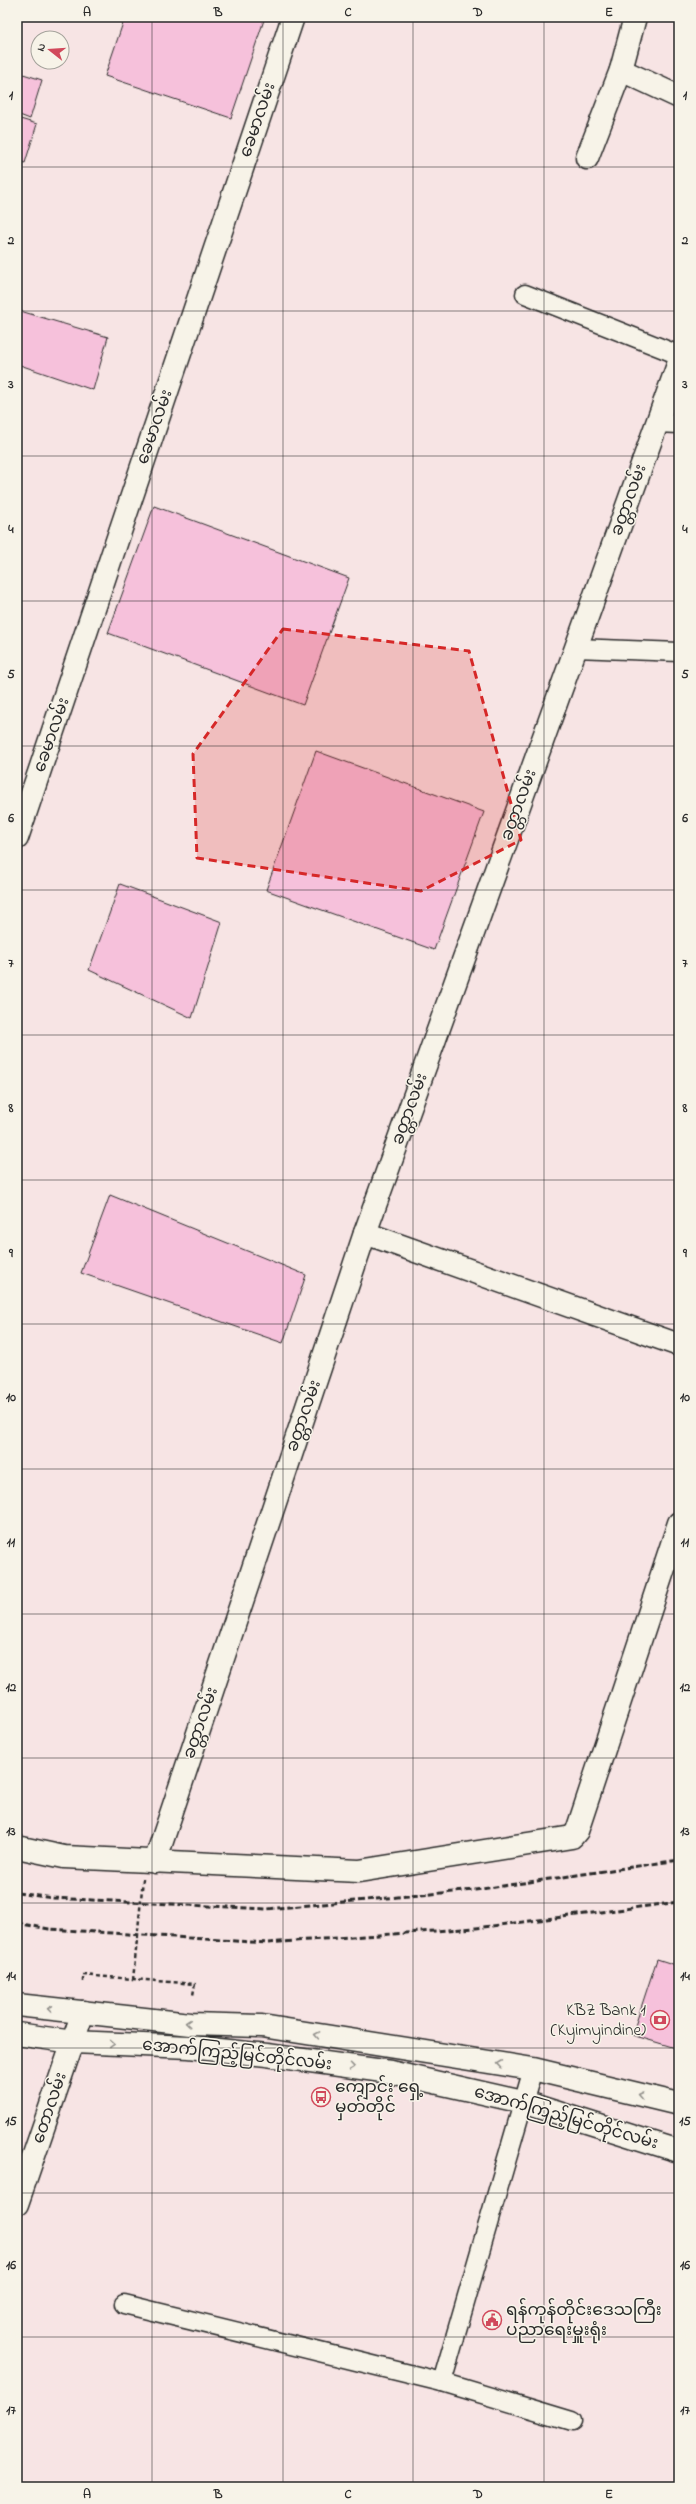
<svg xmlns="http://www.w3.org/2000/svg" width="696" height="2504" font-family="'Indie Flower','Noto Sans Myanmar',sans-serif">
<style>
.building{fill:#f6c1db;stroke:#2b2b2b}
.lines{fill:none;stroke-linecap:round;stroke-linejoin:round}
.service-casing{stroke:#2b2b2b;stroke-width:21}
.minor-casing{stroke:#2b2b2b;stroke-width:25}
.tertiary-casing{stroke:#2b2b2b;stroke-width:25}
.secondary-casing{stroke:#2b2b2b;stroke-width:25}
.path{stroke:#2b2b2b;stroke-width:2.5;stroke-dasharray:4 3;stroke-linecap:butt}
.service{stroke:#f7f3e8;stroke-width:18}
.minor{stroke:#f7f3e8;stroke-width:22}
.tertiary{stroke:#f7f3e8;stroke-width:22}
.secondary{stroke:#f7f3e8;stroke-width:22}
.rail{stroke:#2b2b2b;stroke-width:3;stroke-dasharray:6 3;stroke-linecap:butt}
.path-bridge{stroke:#2b2b2b;stroke-width:2.5;stroke-dasharray:4 3;stroke-linecap:butt}
.oneway{stroke:#918f8a}
.marked{fill:#d62828;fill-opacity:0.2;stroke:#d62828;stroke-width:3;stroke-dasharray:8 5;stroke-linejoin:round}
.grid{fill:none;stroke:#2b2b2b;stroke-width:1;stroke-opacity:0.55}
.labels{text-anchor:middle;dominant-baseline:central;stroke-width:3;stroke-linejoin:round;paint-order:stroke}
.street-label{font-size:17px;fill:#2b2b2b;stroke:#f7f3e8}
.poi-label{font-size:17px;fill:#2b2b2b;stroke:#f7f3e8;text-anchor:start}
.neatline{fill:none;stroke:#2b2b2b;stroke-width:1.5}
.grid-label{font-size:13px;text-anchor:middle;font-weight:bold;fill:#2b2b2b}
</style>
<rect width="100%" height="100%" fill="#f7e4e4"/>
<filter id="ink" filterUnits="userSpaceOnUse"><feTurbulence type="fractalNoise" baseFrequency=".025" numOctaves="2"/><feDisplacementMap in="SourceGraphic" scale="8" xChannelSelector="R" yChannelSelector="G"/><feConvolveMatrix kernelMatrix="1 2 1 2 8 2 1 2 1" color-interpolation-filters="sRGB"/></filter>
<g filter="url(#ink)">
<g class="building">
<polygon points="125,17 265,17 231,118 105,76"/>
<polygon points="17,72 42,80 30,119 17,114"/>
<polygon points="17,118 37,124 25,163 17,160"/>
<polygon points="17,310 108,337 93,390 17,364"/>
<polygon points="154,506 349,578 303,705 108,633"/>
<polygon points="316,751 484,812 434,950 266,890"/>
<polygon points="120,884 222,922 192,1018 89,970"/>
<polygon points="110,1195 306,1275 283,1343 81,1273"/>
<polygon points="657,1959 679,1966 679,2049 632,2035"/>
</g>
<g class="lines">
<g class="service-casing">
<g id="service">
<polyline points="525,294 679,355"/>
<polyline points="656,423 679,424"/>
<polyline points="576,648 679,652"/>
<polyline points="124,2304 442,2382 572,2421"/>
<polyline points="442,2382 533,2069"/>
</g>
</g>
<g class="minor-casing">
<g id="minor">
<polyline points="621,70 679,97"/>
<polyline points="587,158 621,70 635,17"/>
<polyline points="17,838 293,17"/>
<polyline points="365,1233 679,1345"/>
<polyline points="17,1847 64,1857 359,1871 572,1837 577,1831 679,1523"/>
<polyline points="155,1862 365,1233 679,362"/>
</g>
</g>
<g class="tertiary-casing">
<polyline id="tertiary" points="17,2204 83,2012"/>
</g>
<g class="secondary-casing">
<g id="secondary">
<polyline points="17,2005 190,2024 262,2026 533,2069 679,2104"/>
<polyline points="17,2034 73,2042 189,2047 267,2055 390,2072 523,2102 679,2151"/>
</g>
</g>
<polyline class="path" points="83,1982 83,1975 195,1984 193,1995"/>
<use href="#service" class="service"/>
<use href="#minor" class="minor"/>
<use href="#tertiary" class="tertiary"/>
<use href="#secondary" class="secondary"/>
<g class="rail">
<polyline points="17,1893 53,1898 267,1909 475,1890 679,1860"/>
<polyline points="17,1923 49,1929 267,1943 476,1928 679,1902"/>
</g>
<polyline class="path-bridge" points="133,1980 143,1879"/>
</g>
<defs><path id="oneway-chevron" d="M-2-3.5L2.5 0L-2 3.5" fill="none" stroke-width="1.6" stroke-linecap="round" stroke-linejoin="round"/></defs>
<g class="oneway">
<use href="#oneway-chevron" transform="translate(50 2009) rotate(-173)"/>
<use href="#oneway-chevron" transform="translate(188 2023) rotate(-175)"/>
<use href="#oneway-chevron" transform="translate(317 2035) rotate(-170)"/>
<use href="#oneway-chevron" transform="translate(112 2044) rotate(3)"/>
<use href="#oneway-chevron" transform="translate(500 2064) rotate(-172)"/>
<use href="#oneway-chevron" transform="translate(352 2067) rotate(8)"/>
<use href="#oneway-chevron" transform="translate(641 2095) rotate(-167)"/>
</g>
</g>
<path class="marked" d="M283,629L469,651L521,840L421,891L197,858L193,754Z"/>
<path class="grid" d="M152,17V2487M283,17V2487M413,17V2487M544,17V2487M17,167H679M17,311H679M17,456H679M17,601H679M17,746H679M17,890H679M17,1035H679M17,1180H679M17,1324H679M17,1469H679M17,1614H679M17,1758H679M17,1903H679M17,2048H679M17,2193H679M17,2337H679"/>
<defs>
<g id="bank-ring" transform="scale(1)"><circle r="9.5" fill="#f7f3e8" stroke="#d1495b" stroke-width="1.5"/><path d="M-6-4H6V4H-6ZM0-2.3a2.3 2.3 0 1 0 0 4.6a2.3 2.3 0 1 0 0-4.6Z" fill="#d1495b"/></g>
<g id="bus-ring" transform="scale(1)"><circle r="9.5" fill="#f7f3e8" stroke="#d1495b" stroke-width="1.5"/><path d="M-5-6H5V4H4V6H2V4H-2V6H-4V4H-5ZM-3.5-4V0h7V-4ZM-3.5 1.2v1.5H-2V1.2ZM2 1.2v1.5H3.5V1.2Z" fill="#d1495b"/></g>
<g id="civic-ring" transform="scale(1)"><circle r="9.5" fill="#f7f3e8" stroke="#d1495b" stroke-width="1.5"/><path d="M-.6-6.5H3V-4.5H.6V-3L4-1V1h2V6H-6V1h2V-1L-.6-3ZM-1.2 2.5V6h2.4V2.5Z" fill="#d1495b"/></g>
</defs>
<g fill-rule="evenodd">
<use href="#bank-ring" x="660" y="2020"/>
<use href="#bus-ring" x="321" y="2097"/>
<use href="#civic-ring" x="492" y="2320"/>
</g>
<g class="labels">
<g class="street-label">
<text transform="translate(258 120) rotate(-71)">ခေမာလမ်း</text>
<text transform="translate(155 427) rotate(-71)">ခေမာလမ်း</text>
<text transform="translate(629 500) rotate(-70)">ခတ္တာလမ်း</text>
<text transform="translate(52 735) rotate(-71)">ခေမာလမ်း</text>
<text transform="translate(519 805) rotate(-70)">ခတ္တာလမ်း</text>
<text transform="translate(410 1109) rotate(-70)">ခတ္တာလမ်း</text>
<text transform="translate(304 1416) rotate(-71)">ခတ္တာလမ်း</text>
<text transform="translate(201 1723) rotate(-71)">ခတ္တာလမ်း</text>
<text transform="translate(237 2055) rotate(6)">အောက်ကြည့်မြင်တိုင်လမ်း</text>
<text transform="translate(50 2108) rotate(-71)">တောလမ်း</text>
<text transform="translate(566 2118) rotate(16)">အောက်ကြည့်မြင်တိုင်လမ်း</text>
</g>
<g class="poi-label">
<text x="646" y="2010" text-anchor="end">KBZ Bank 1<tspan x="646" dy="20">(Kyimyindine)</tspan></text>
<text x="335" y="2087">ကျောင်း ရှေ့<tspan x="335" dy="20">မှတ်တိုင်</tspan></text>
<text x="506" y="2310">ရန်ကုန်တိုင်းဒေသကြီး<tspan x="506" dy="20">ပညာရေးမှူးရုံး</tspan></text>
</g>
</g>
<rect width="696" height="2504" fill="none" stroke="#f7f3e8" stroke-width="44"/>
<g transform="translate(50 50) rotate(287)"><circle r="19" fill="#f7f3e8" stroke="#a5a39c"/>
<path d="M0-3L7 15L0 10L-7 15Z" fill="#d1495b"/>
<text y="-6" font-size="11" font-weight="bold" text-anchor="middle" fill="#2b2b2b">N</text>
</g>
<rect x="22" y="22" width="652" height="2460" class="neatline"/>
<g class="grid-label">
<text x="87" y="16">A</text>
<text x="218" y="16">B</text>
<text x="348" y="16">C</text>
<text x="478" y="16">D</text>
<text x="609" y="16">E</text>
<text x="11" y="99">1</text>
<text x="685" y="99">1</text>
<text x="11" y="244">2</text>
<text x="685" y="244">2</text>
<text x="11" y="388">3</text>
<text x="685" y="388">3</text>
<text x="11" y="533">4</text>
<text x="685" y="533">4</text>
<text x="11" y="678">5</text>
<text x="685" y="678">5</text>
<text x="11" y="822">6</text>
<text x="685" y="822">6</text>
<text x="11" y="967">7</text>
<text x="685" y="967">7</text>
<text x="11" y="1112">8</text>
<text x="685" y="1112">8</text>
<text x="11" y="1257">9</text>
<text x="685" y="1257">9</text>
<text x="11" y="1401">10</text>
<text x="685" y="1401">10</text>
<text x="11" y="1546">11</text>
<text x="685" y="1546">11</text>
<text x="11" y="1691">12</text>
<text x="685" y="1691">12</text>
<text x="11" y="1835">13</text>
<text x="685" y="1835">13</text>
<text x="11" y="1980">14</text>
<text x="685" y="1980">14</text>
<text x="11" y="2125">15</text>
<text x="685" y="2125">15</text>
<text x="11" y="2269">16</text>
<text x="685" y="2269">16</text>
<text x="11" y="2414">17</text>
<text x="685" y="2414">17</text>
<text x="87" y="2498">A</text>
<text x="218" y="2498">B</text>
<text x="348" y="2498">C</text>
<text x="478" y="2498">D</text>
<text x="609" y="2498">E</text>
</g>
</svg>
